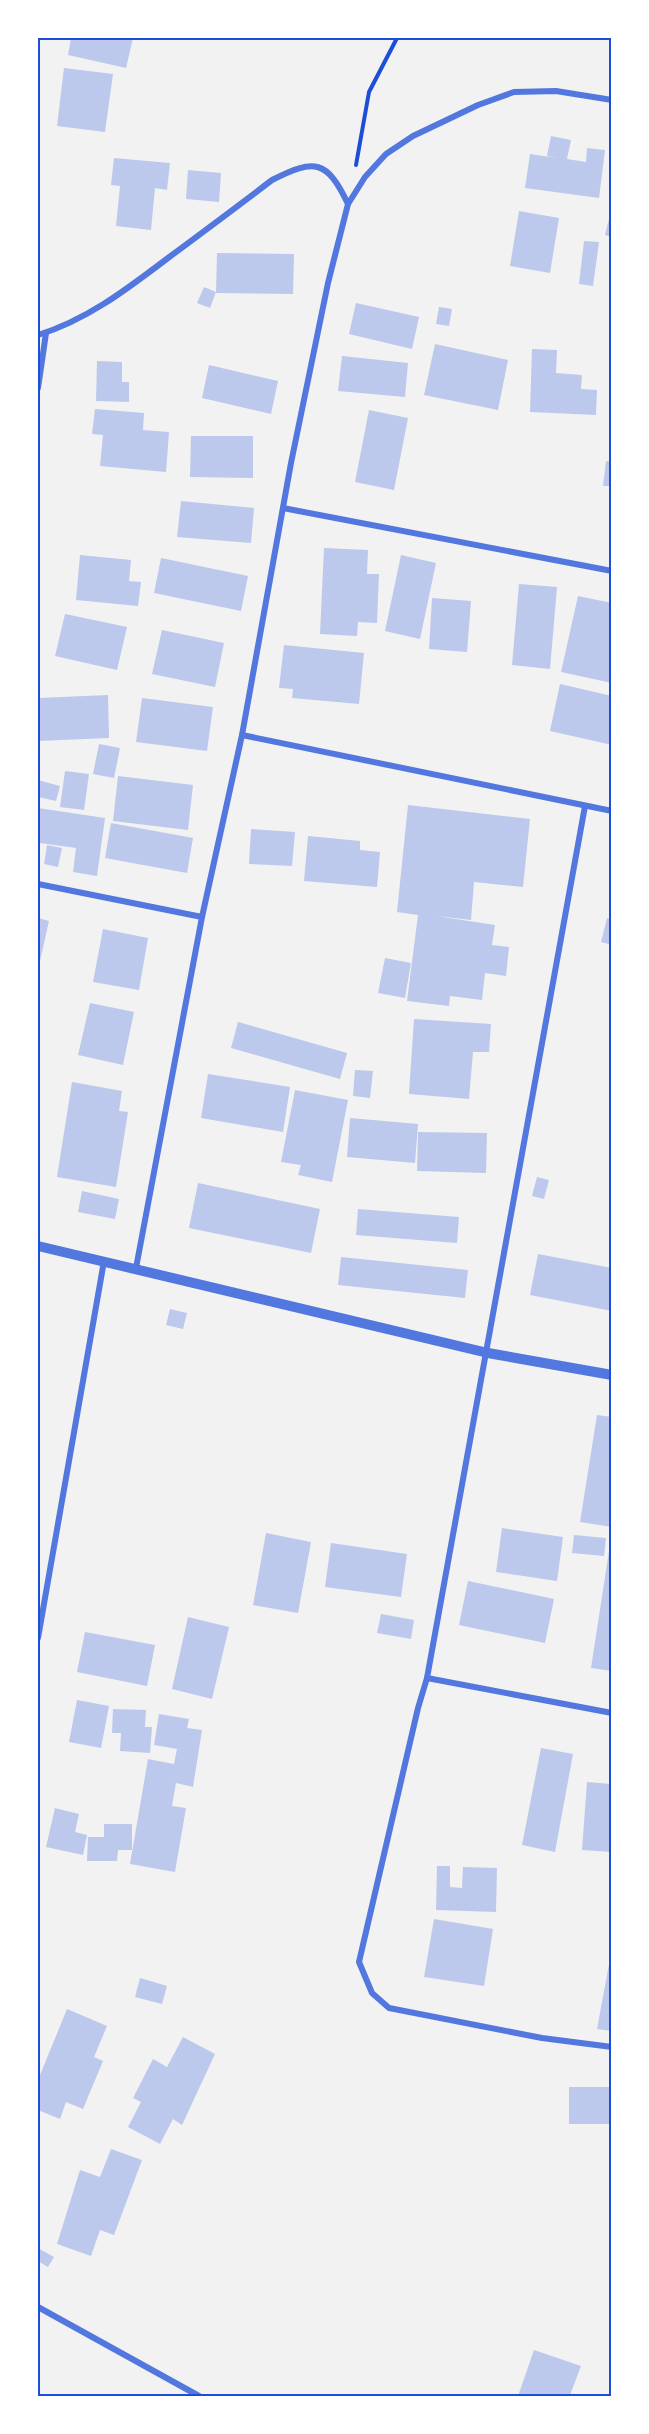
<svg xmlns="http://www.w3.org/2000/svg" width="649" height="2434" font-family="Overpass,sans-serif">
<style>
.building{fill:#bdc9ec}
.lines{fill:none;stroke-linecap:round;stroke-linejoin:round}
.path{stroke:#1d4ed8;stroke-width:4}
.minor{stroke:#5277de;stroke-width:6}
.tertiary{stroke:#5277de;stroke-width:10}
.neatline{fill:none;stroke:#1d4ed8;stroke-width:2}
</style>
<rect width="100%" height="100%" fill="#f2f2f2"/>
<g class="building">
<polygon points="71,38 133,38 126,68 68,55"/>
<polygon points="64,68 113,74 105,132 57,126"/>
<polygon points="551,136 571,140 567,159 586,162 587,148 605,150 599,198 525,188 530,154 557,158 547,156"/>
<polygon points="114,158 170,163 167,190 155,188 151,230 116,226 120,186 111,185"/>
<polygon points="188,170 221,173 219,202 186,199"/>
<polygon points="519,211 559,218 550,273 510,266"/>
<polygon points="609,219 612,220 612,237 605,235"/>
<polygon points="584,241 599,242 593,286 579,284"/>
<polygon points="217,253 294,254 293,294 216,293"/>
<polygon points="204,287 216,292 210,308 197,303"/>
<polygon points="356,303 419,317 412,349 349,334"/>
<polygon points="439,307 452,309 449,326 436,324"/>
<polygon points="435,344 508,360 498,410 424,395"/>
<polygon points="532,349 557,350 556,373 582,375 581,389 597,390 596,415 530,412"/>
<polygon points="342,356 408,363 405,397 338,391"/>
<polygon points="97,361 122,362 122,382 129,382 129,402 96,401"/>
<polygon points="209,365 278,381 271,414 202,398"/>
<polygon points="95,409 144,413 143,430 169,432 166,472 100,466 103,435 92,434"/>
<polygon points="369,410 408,418 394,490 355,482"/>
<polygon points="191,436 253,436 253,478 190,477"/>
<polygon points="606,461 612,462 612,486 603,486"/>
<polygon points="181,501 254,508 251,543 177,537"/>
<polygon points="324,548 368,550 367,574 379,574 377,623 358,622 357,636 320,634"/>
<polygon points="80,555 131,560 129,581 141,582 138,606 76,600"/>
<polygon points="401,555 436,563 420,639 385,631"/>
<polygon points="161,558 248,576 241,611 154,593"/>
<polygon points="519,584 557,587 550,669 512,665"/>
<polygon points="578,596 612,603 612,683 561,672"/>
<polygon points="432,598 471,601 467,652 429,649"/>
<polygon points="65,614 127,627 117,670 55,656"/>
<polygon points="162,630 224,643 215,687 152,674"/>
<polygon points="284,645 364,653 359,704 292,698 293,689 279,688"/>
<polygon points="560,684 612,696 612,745 550,731"/>
<polygon points="108,695 109,738 38,741 38,698"/>
<polygon points="142,698 213,707 207,751 136,742"/>
<polygon points="99,744 120,748 114,778 93,774"/>
<polygon points="65,771 89,774 84,810 60,807"/>
<polygon points="118,776 193,785 188,830 113,821"/>
<polygon points="38,780 60,786 56,801 38,797"/>
<polygon points="408,805 530,819 523,887 474,882 471,920 436,916 495,925 492,945 509,947 506,976 485,973 482,1000 450,996 449,1006 407,1001 418,915 397,912"/>
<polygon points="38,808 105,818 97,876 73,872 76,848 40,843 38,849"/>
<polygon points="111,823 193,838 187,873 105,858"/>
<polygon points="251,829 295,832 292,866 249,864"/>
<polygon points="308,836 360,841 360,850 380,852 377,887 304,881"/>
<polygon points="47,845 62,848 58,867 44,864"/>
<polygon points="38,918 49,921 38,970"/>
<polygon points="607,918 612,920 612,945 601,942"/>
<polygon points="103,929 148,938 139,990 93,982"/>
<polygon points="385,958 411,963 405,998 378,993"/>
<polygon points="90,1003 134,1012 123,1065 78,1055"/>
<polygon points="414,1019 491,1024 489,1052 473,1052 469,1099 409,1094"/>
<polygon points="238,1022 347,1053 340,1079 231,1048"/>
<polygon points="355,1070 373,1071 370,1098 353,1096"/>
<polygon points="208,1074 290,1087 283,1132 201,1118"/>
<polygon points="72,1082 122,1091 119,1111 128,1112 116,1187 57,1177"/>
<polygon points="295,1090 348,1100 332,1182 298,1175 301,1165 281,1162"/>
<polygon points="350,1118 418,1124 415,1163 347,1157"/>
<polygon points="418,1132 487,1133 486,1173 417,1171"/>
<polygon points="537,1177 549,1180 544,1199 532,1196"/>
<polygon points="198,1183 320,1209 311,1253 189,1228"/>
<polygon points="82,1191 119,1199 115,1219 78,1212"/>
<polygon points="358,1209 459,1217 457,1243 356,1235"/>
<polygon points="538,1254 612,1268 612,1311 530,1295"/>
<polygon points="341,1257 468,1270 465,1298 338,1285"/>
<polygon points="170,1309 187,1313 183,1329 166,1325"/>
<polygon points="597,1415 612,1417 612,1527 580,1522"/>
<polygon points="502,1528 563,1537 557,1581 496,1572"/>
<polygon points="266,1533 311,1542 298,1613 253,1605"/>
<polygon points="574,1535 606,1538 604,1556 572,1553"/>
<polygon points="331,1543 407,1554 401,1597 325,1587"/>
<polygon points="609,1551 612,1551 612,1671 591,1668"/>
<polygon points="468,1581 554,1599 545,1643 459,1625"/>
<polygon points="381,1614 414,1620 411,1639 377,1633"/>
<polygon points="188,1617 229,1627 212,1699 172,1689"/>
<polygon points="85,1632 155,1645 147,1686 77,1672"/>
<polygon points="77,1700 109,1706 101,1748 69,1742"/>
<polygon points="113,1709 146,1710 145,1727 152,1727 150,1753 120,1751 121,1733 112,1733"/>
<polygon points="159,1714 189,1719 187,1728 202,1730 193,1787 176,1783 172,1806 186,1808 175,1872 130,1864 148,1759 174,1764 177,1749 154,1745"/>
<polygon points="541,1748 573,1754 555,1852 522,1845"/>
<polygon points="587,1782 612,1784 612,1852 582,1850"/>
<polygon points="55,1808 79,1814 75,1832 87,1835 83,1855 46,1847"/>
<polygon points="104,1824 132,1824 132,1850 118,1850 117,1861 87,1861 88,1837 104,1837"/>
<polygon points="437,1866 450,1866 450,1887 462,1888 463,1867 497,1868 496,1912 436,1910"/>
<polygon points="434,1919 493,1929 484,1986 424,1977"/>
<polygon points="610,1959 612,1959 612,2031 597,2029"/>
<polygon points="140,1978 167,1986 162,2004 135,1997"/>
<polygon points="67,2009 107,2026 94,2057 103,2061 83,2109 66,2102 60,2119 38,2110 38,2080"/>
<polygon points="183,2037 215,2054 182,2125 173,2119 160,2144 128,2127 141,2102 133,2098 153,2059 167,2067"/>
<rect x="569" y="2087" width="43" height="37"/>
<polygon points="111,2149 142,2160 114,2235 100,2230 91,2256 57,2244 80,2170 100,2177"/>
<polygon points="38,2248 54,2257 48,2267 38,2261"/>
<polygon points="534,2350 581,2366 570,2395 574,2396 518,2396"/>
</g>
<g class="lines">
<polyline class="path" points="356,165 369,92 397,38"/>
<g class="minor">
<path d="M38,335C87,320 127,289 168,258C203,232 238,206 272,180C315,158 327,160 348,204"/>
<polyline points="38,388 46,333"/>
<polyline points="283,508 612,571"/>
<polyline points="242,735 612,811"/>
<polyline points="585,806 427,1678 418,1708 359,1962 372,1993 389,2008 542,2038 612,2047"/>
<polyline points="38,884 202,917"/>
<polyline points="136,1268 202,917 242,735 291,463 328,283 348,204 365,177 386,154 413,136 478,105 514,92 556,91 612,100"/>
<polyline points="38,1638 104,1261"/>
<polyline points="427,1678 612,1713"/>
<polyline points="38,2307 199,2396"/>
</g>
<polyline class="tertiary" points="38,1246 488,1353 612,1375"/>
</g>
<rect width="649" height="2434" fill="none" stroke="#ffffff" stroke-width="78"/>
<rect x="39" y="39" width="571" height="2356" class="neatline"/>
</svg>
